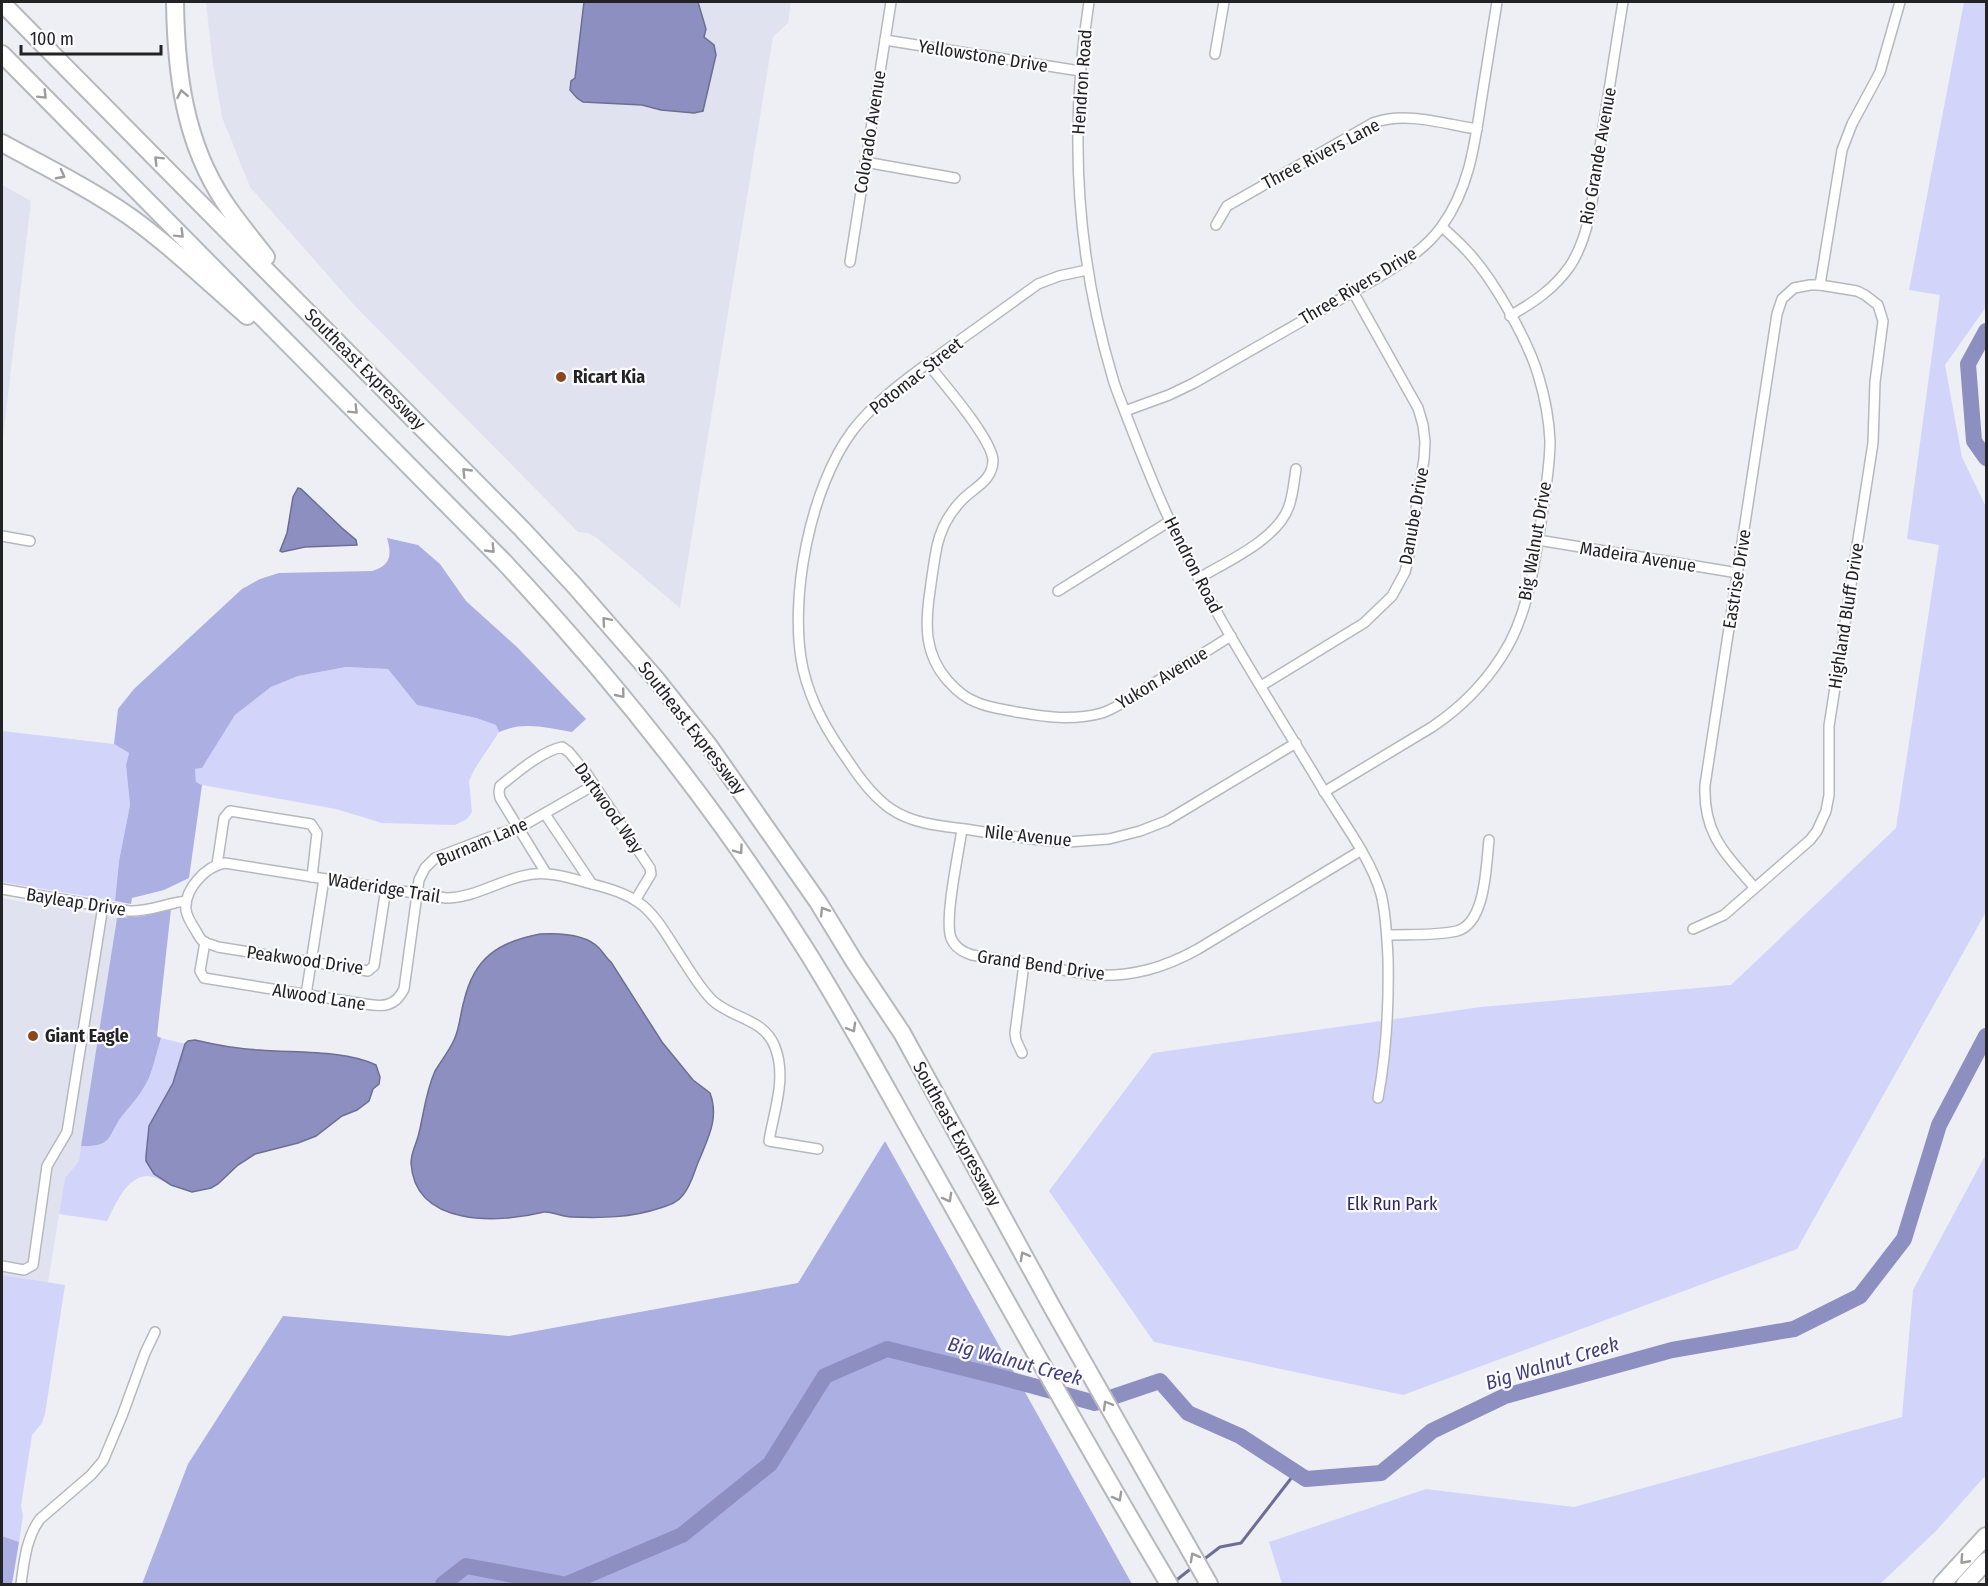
<svg xmlns="http://www.w3.org/2000/svg" width="1988" height="1586" font-family="'Fira Sans Condensed',sans-serif">
<style>
.built{fill:#e0e2ef}
.green{fill:#d2d5f9}
.forest{fill:#acafe2}
.water{fill:#8c8fc0;stroke:#6c6f92;stroke-width:1.5}
.lines{fill:none;stroke-linecap:round;stroke-linejoin:round}
.stream{stroke:#6c6f92;stroke-width:3}
.river{stroke:#8c8fc0;stroke-width:16}
.street-casing{stroke:#b7b8be;stroke-width:12}
.highway-casing{stroke:#b7b8be;stroke-width:20}
.street{stroke:#fff;stroke-width:9}
.highway{stroke:#fff;stroke-width:16}
.oneway{stroke:#9c9c9d}
.poi-dot{fill:#8c461d;stroke:#fcfcff;stroke-width:2}
.labels{text-anchor:middle;dominant-baseline:central;stroke-width:4.5;stroke-linejoin:round;paint-order:stroke}
.street-label{font-size:18px;fill:#232325;stroke:#fcfcff}
.poi-label{font-size:18px;font-weight:bold;fill:#232325;stroke:#fcfcff;text-anchor:start}
.park-label{font-size:18px;fill:#2d2965;stroke:#fcfcff}
.water-label{font-size:20px;font-style:italic;fill:#41407f;stroke:#fcfcff}
</style>
<rect width="100%" height="100%" fill="#eeeef5"/>
<g class="built">
<polygon points="206,2 791,2 788,23 773,37 680,608 597,538 588,533 578,532 355,306 250,187 222,117 213,65"/>
<polygon points="2,185 31,201 2,446"/>
<polygon points="2,898 117,918 79,1161 65,1178 48,1283 2,1275"/>
</g>
<g class="green">
<polygon points="1964,2 1986,2 1986,307 1945,365 1962,457 1986,507 1986,912 1797,1249 1403,1395 1154,1342 1049,1191 1153,1053 1481,1007 1731,985 1896,828 1939,545 1907,539 1940,295 1909,290"/>
<polygon points="346,667 388,669 417,705 476,718 496,725 499,732 474,770 469,781 472,812 467,819 455,825 382,823 336,809 202,785 196,782 195,769 202,768 235,715 271,687 298,676"/>
<polygon points="2,731 114,744 129,753 126,765 130,805 119,861 115,901 2,882"/>
<path d="M161,1038L185,1044L173,1083L148,1130L146,1156L154,1174L165,1182C159,1180 153,1176 147,1176C126,1177 115,1206 107,1221L59,1214L65,1178L79,1161L81,1146C114,1147 107,1136 122,1116C132,1104 142,1093 149,1078C154,1065 157,1051 161,1038Z"/>
<polygon points="1986,1154 1986,1475 1936,1531 1880,1584 1282,1584 1269,1542 1426,1489 1574,1507 1902,1417 1913,1290"/>
<polygon points="2,1275 65,1285 45,1414 42,1423 32,1435 21,1506 23,1516 19,1542 2,1536"/>
</g>
<g class="forest">
<path d="M387,538L418,545L440,564L466,601L517,647L586,719L572,732C547,728 523,721 499,732L496,725L476,718L417,705L388,669L346,667L298,676L271,687L235,715L202,768L195,769L196,782L202,785L189,878L164,890L132,898L131,904L115,901L119,861L130,805L126,765L129,753L114,744L118,709L134,689L242,589L260,579L279,573L372,571C391,565 392,555 387,538Z"/>
<path d="M171,909L157,1036L161,1038C157,1051 154,1065 149,1078C142,1093 132,1104 122,1116C107,1136 114,1147 81,1146L117,918L143,916Z"/>
<polygon points="885,1141 1132,1584 142,1584 188,1464 283,1316 509,1336 798,1283"/>
<polygon points="2,1536 19,1542 12,1584 2,1584"/>
</g>
<g class="water">
<polygon points="584,2 698,2 706,29 704,37 714,45 716,55 703,111 694,113 661,110 642,105 583,102 577,98 570,90 571,81 575,78"/>
<polygon points="298,488 301,489 342,528 356,540 357,545 305,547 282,552 280,551 287,533 293,497"/>
<path d="M540,934C558,933 585,933 599,948C603,952 606,958 611,962L662,1042L693,1080L710,1093C719,1117 709,1136 700,1158C694,1171 692,1184 683,1195C677,1203 669,1205 660,1208C631,1218 602,1218 571,1217C563,1217 550,1211 544,1212C500,1223 415,1228 411,1163C411,1152 417,1143 419,1133C424,1112 426,1091 435,1071C441,1061 449,1051 454,1040C460,1028 460,1014 464,1001C474,958 498,942 540,934Z"/>
<path d="M195,1040C216,1045 238,1049 260,1050C294,1053 345,1050 376,1065L380,1077L379,1084L373,1089L369,1101L357,1110L342,1116L316,1136L298,1143L255,1154L238,1165L218,1184L211,1188L192,1192L171,1185L154,1174L146,1161V1156L149,1126L173,1083L185,1044L188,1041Z"/>
</g>
<g class="lines">
<g class="stream">
<polyline points="1203,1560 1220,1547 1241,1543 1296,1472"/>
<polyline points="1174,1582 1193,1567"/>
</g>
<g class="river">
<polyline points="1986,331 1968,364 1974,441 1986,458"/>
<polyline points="443,1584 466,1566 562,1584"/>
<polyline points="567,1584 682,1535 770,1464 825,1376 887,1349 1004,1378 1095,1403 1160,1381 1188,1413 1240,1436 1306,1479 1381,1473 1432,1431 1505,1396 1672,1350 1794,1329 1860,1296 1904,1239 1939,1125 1986,1036"/>
</g>
<g class="street-casing">
<g id="street">
<path d="M1089,2C1069,128 1076,256 1113,379C1116,390 1121,401 1125,412C1139,448 1153,485 1170,521C1213,615 1271,702 1324,791C1343,822 1371,859 1381,894C1386,914 1387,937 1388,958C1389,1007 1387,1050 1378,1098"/>
<polyline points="885,40 1080,71"/>
<polyline points="1215,54 1224,2"/>
<polyline points="865,162 955,178"/>
<path d="M1216,225L1227,206L1373,123C1406,111 1444,124 1477,129"/>
<polyline points="850,262 891,2"/>
<path d="M1087,270L1059,276L1038,284C1006,307 974,330 942,353C911,376 877,399 853,430C810,487 788,600 803,669C811,704 829,734 849,762C860,779 875,798 891,809C913,824 941,826 965,829C994,834 1022,838 1051,841L1068,842L1109,839L1140,831L1166,821L1296,743"/>
<polyline points="1820,285 1842,150 1852,124 1880,72 1900,2"/>
<path d="M1510,316C1534,302 1554,289 1570,266C1592,232 1594,186 1600,147C1608,98 1615,50 1623,2"/>
<path d="M928,364C943,383 993,440 993,461C992,481 975,487 963,499C950,512 941,528 937,546C934,561 932,576 930,591C925,624 924,654 948,681C956,690 965,698 976,702C989,708 1003,709 1016,712C1045,717 1073,721 1102,713C1119,707 1134,696 1149,686C1176,670 1204,653 1231,636"/>
<path d="M1125,411L1169,395L1194,383L1379,277C1402,263 1426,249 1442,226C1470,187 1475,142 1482,96C1487,65 1492,33 1497,2"/>
<polyline points="2,536 30,541"/>
<polyline points="1538,540 1738,573"/>
<path d="M1199,578C1228,561 1278,539 1289,506C1293,495 1294,481 1296,469"/>
<polyline points="1058,591 1170,521"/>
<polyline points="1261,686 1364,623 1392,596 1405,572 1408,560 1424,459 1425,442 1423,425 1418,408 1353,292"/>
<path d="M1324,792L1432,727C1459,709 1484,684 1502,656C1530,613 1535,558 1543,509C1546,486 1550,464 1550,441C1549,420 1545,398 1539,378C1529,342 1494,280 1468,252C1460,243 1451,235 1442,227"/>
<polyline points="545,814 592,884"/>
<path d="M962,829C959,852 944,919 951,938C955,948 963,952 972,955L1093,975C1132,977 1164,968 1198,949L1360,851"/>
<polyline points="217,865 224,818 230,811 311,824 317,833 312,877"/>
<path d="M546,873L500,798L499,792L500,786C518,772 540,752 562,747L569,752L587,774L650,868L651,874L636,899"/>
<path d="M386,888L374,966L368,971L218,947C214,945 208,944 204,942C201,940 198,935 196,931C192,925 187,917 186,910C184,889 206,866 225,863L446,898C481,898 513,870 548,874C563,875 577,880 592,884C643,897 650,908 677,951C688,967 698,986 712,1000C732,1019 764,1018 775,1047C787,1078 774,1110 769,1141L818,1149"/>
<path d="M2,889L129,911C149,912 167,903 186,901"/>
<path d="M1693,929L1724,915L1810,840L1817,831L1826,811L1829,795V726L1873,443L1875,382L1883,321L1878,305L1865,295L1857,291L1820,285H1810L1794,288L1782,299L1777,314L1705,785C1703,834 1725,853 1754,887"/>
<path d="M1387,935C1408,934 1436,936 1457,931C1486,923 1486,865 1489,840"/>
<path d="M205,942L200,971L204,978L365,1004C383,1007 395,1007 404,989L419,880L425,868L435,858L498,834L519,828L594,785"/>
<polyline points="306,995 324,879"/>
<polyline points="1022,1053 1016,1040 1015,1033 1024,964"/>
<polyline points="2,1266 24,1270 33,1265 47,1166 67,1132 103,906"/>
<path d="M21,1584C24,1562 26,1538 40,1519L91,1475L103,1461L122,1416L145,1353L155,1332"/>
</g>
</g>
<g class="highway-casing">
<g id="highway">
<path d="M175,2C176,72 184,142 225,203C237,221 252,239 266,257"/>
<polyline points="2,3 522,529 574,585 656,679 709,746 818,902 854,961 902,1033 1052,1307 1209,1584"/>
<path d="M2,54L504,562C616,682 718,810 806,950C848,1017 886,1088 925,1157C1006,1300 1085,1444 1169,1584"/>
<path d="M2,143C44,166 89,188 129,216C171,246 208,282 247,316"/>
<polyline points="1942,1584 1986,1536"/>
<polyline points="1965,1584 1986,1561"/>
</g>
</g>
<use href="#street" class="street"/>
<use href="#highway" class="highway"/>
</g>
<defs><path id="oneway-chevron" d="M-2-3.5L2.5 0L-2 3.5" fill="none" stroke-width="1.6" stroke-linecap="round" stroke-linejoin="round" transform="scale(1.5)"/></defs>
<g class="oneway">
<use href="#oneway-chevron" transform="translate(182 94) rotate(-101)"/>
<use href="#oneway-chevron" transform="translate(43 95) rotate(45)"/>
<use href="#oneway-chevron" transform="translate(158 160) rotate(-135)"/>
<use href="#oneway-chevron" transform="translate(61 175) rotate(28)"/>
<use href="#oneway-chevron" transform="translate(180 234) rotate(45)"/>
<use href="#oneway-chevron" transform="translate(354 410) rotate(45)"/>
<use href="#oneway-chevron" transform="translate(466 472) rotate(-134)"/>
<use href="#oneway-chevron" transform="translate(491 549) rotate(46)"/>
<use href="#oneway-chevron" transform="translate(606 621) rotate(-131)"/>
<use href="#oneway-chevron" transform="translate(621 694) rotate(51)"/>
<use href="#oneway-chevron" transform="translate(739 850) rotate(55)"/>
<use href="#oneway-chevron" transform="translate(824 911) rotate(-121)"/>
<use href="#oneway-chevron" transform="translate(852 1028) rotate(60)"/>
<use href="#oneway-chevron" transform="translate(948 1198) rotate(61)"/>
<use href="#oneway-chevron" transform="translate(1024 1256) rotate(-119)"/>
<use href="#oneway-chevron" transform="translate(1107 1405) rotate(-120)"/>
<use href="#oneway-chevron" transform="translate(1118 1497) rotate(61)"/>
<use href="#oneway-chevron" transform="translate(1194 1557) rotate(-119)"/>
<use href="#oneway-chevron" transform="translate(1964 1560) rotate(132)"/>
</g>
<g class="poi-dot">
<circle cx="561" cy="377" r="6"/>
<circle cx="33" cy="1036" r="6"/>
</g>
<g class="labels">
<g class="street-label">
<text transform="translate(983 56) rotate(9)">Yellowstone Drive</text>
<text transform="translate(1082 82) rotate(-86)">Hendron Road</text>
<text transform="translate(870 132) rotate(-81)">Colorado Avenue</text>
<text transform="translate(1321 154) rotate(-28)">Three Rivers Lane</text>
<text transform="translate(1598 156) rotate(-80)">Rio Grande Avenue</text>
<text transform="translate(1358 286) rotate(-31)">Three Rivers Drive</text>
<text transform="translate(365 369) rotate(45)">Southeast Expressway</text>
<text transform="translate(916 376) rotate(-38)">Potomac Street</text>
<text transform="translate(1414 516) rotate(-80)">Danube Drive</text>
<text transform="translate(1535 541) rotate(-80)">Big Walnut Drive</text>
<text transform="translate(1638 557) rotate(9)">Madeira Avenue</text>
<text transform="translate(1193 565) rotate(63)">Hendron Road</text>
<text transform="translate(1737 579) rotate(-81)">Eastrise Drive</text>
<text transform="translate(1846 616) rotate(-81)">Highland Bluff Drive</text>
<text transform="translate(1162 678) rotate(-31)">Yukon Avenue</text>
<text transform="translate(692 728) rotate(52)">Southeast Expressway</text>
<text transform="translate(609 808) rotate(55)">Dartwood Way</text>
<text transform="translate(1028 836) rotate(6)">Nile Avenue</text>
<text transform="translate(482 842) rotate(-23)">Burnam Lane</text>
<text transform="translate(384 888) rotate(9)">Waderidge Trail</text>
<text transform="translate(76 902) rotate(9)">Bayleap Drive</text>
<text transform="translate(305 960) rotate(8)">Peakwood Drive</text>
<text transform="translate(1041 965) rotate(8)">Grand Bend Drive</text>
<text transform="translate(319 997) rotate(9)">Alwood Lane</text>
<text transform="translate(957 1134) rotate(61)">Southeast Expressway</text>
</g>
<g class="poi-label">
<text x="573" y="377">Ricart Kia</text>
<text x="45" y="1036">Giant Eagle</text>
</g>
<g class="park-label">
<text x="1392" y="1204">Elk Run Park</text>
</g>
<g class="water-label">
<text transform="translate(1015 1361) rotate(15)">Big Walnut Creek</text>
<text transform="translate(1552 1363) rotate(-17)">Big Walnut Creek</text>
</g>
</g>
<rect width="1988" height="1586" fill="none" stroke="#232325" stroke-width="6"/>
<path d="M21 45v9h140v-9" fill="none" stroke="#232325" stroke-width="3"/>
<text x="30" y="45" font-size="18" fill="#232325" stroke="#fcfcff" stroke-width="4.5" paint-order="stroke">100 m</text>
</svg>
